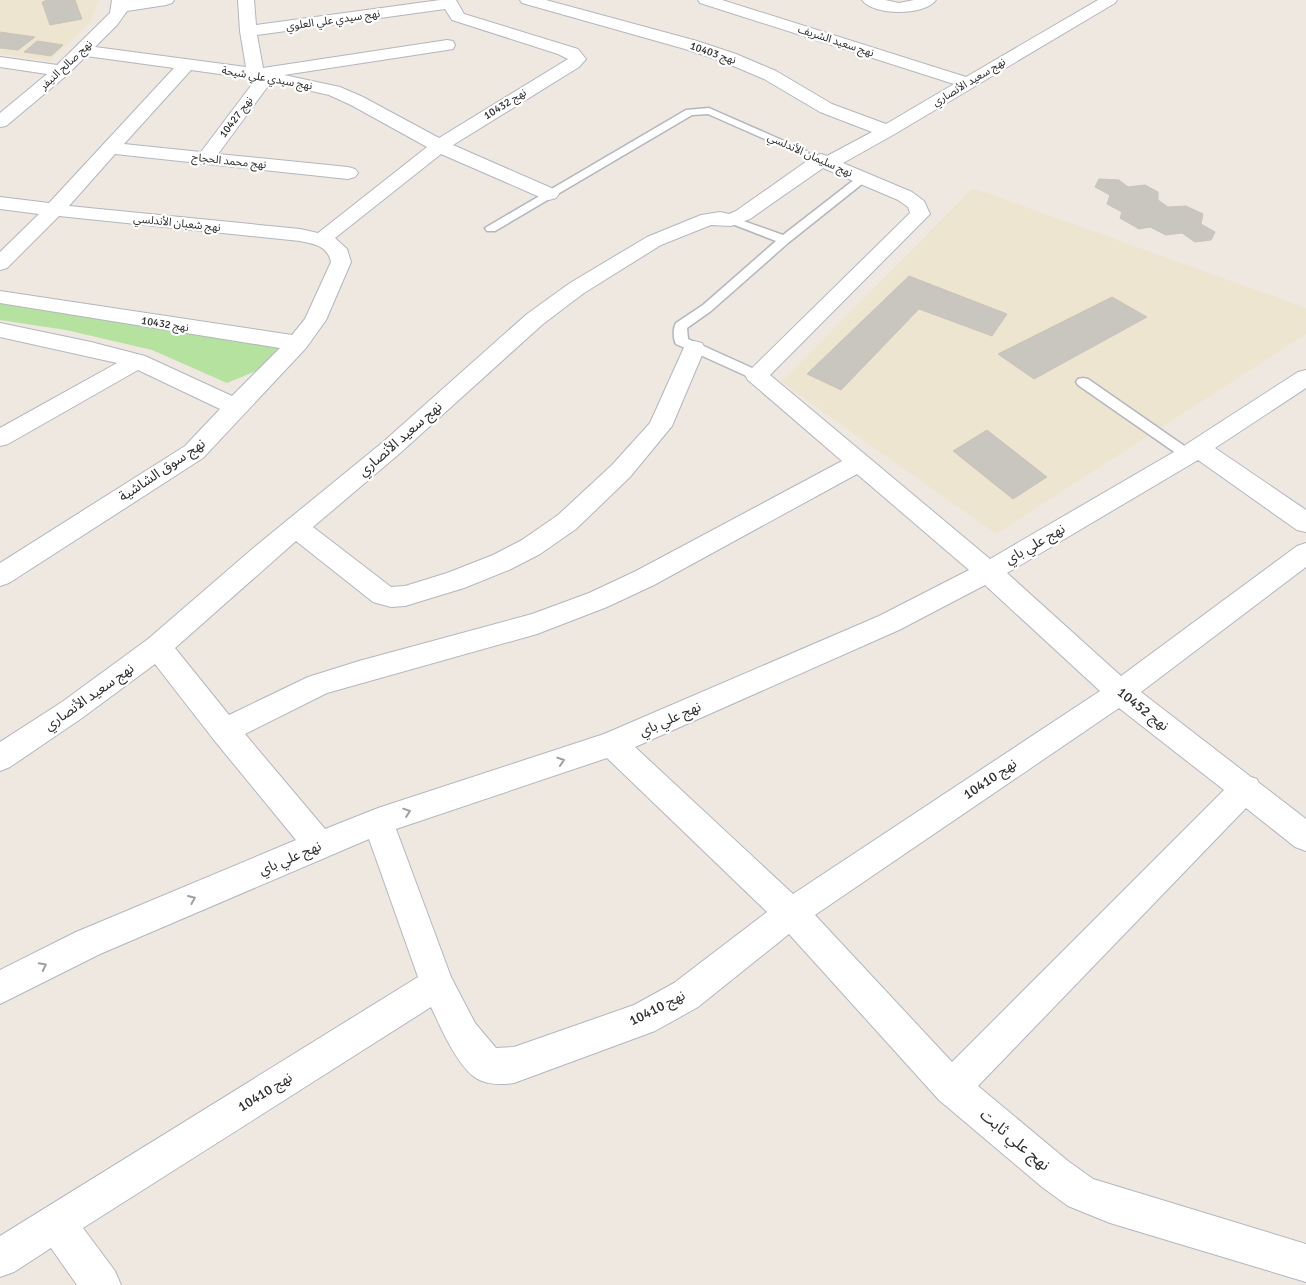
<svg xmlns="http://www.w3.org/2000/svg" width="1306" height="1285" font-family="Signika,'Noto Sans Arabic',sans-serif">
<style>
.education{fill:#eee5d0}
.green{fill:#b6e29f}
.building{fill:#c9c5bf;stroke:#c9c4b9}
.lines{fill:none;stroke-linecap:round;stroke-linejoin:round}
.lane-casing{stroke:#b3b6bf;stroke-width:3}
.street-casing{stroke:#b3b6bf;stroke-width:2}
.lane{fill:#fff;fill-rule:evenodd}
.street{fill:#fff;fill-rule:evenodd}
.oneway{stroke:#a0a0a0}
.labels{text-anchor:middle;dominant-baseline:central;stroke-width:4.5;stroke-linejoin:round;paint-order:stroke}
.far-street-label{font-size:11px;fill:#2d2d2d;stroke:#fff}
.street-label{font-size:14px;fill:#2d2d2d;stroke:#fff}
.near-street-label{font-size:16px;fill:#2d2d2d;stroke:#fff}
</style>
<rect width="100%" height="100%" fill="#eee8e0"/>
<g class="education">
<polygon points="0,0 99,0 90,22 50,61 0,54"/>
<polygon points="973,188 1306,308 1306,334 996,534 781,382"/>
</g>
<polygon class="green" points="0,303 286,347 266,367 227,383 152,350 66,330 0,320"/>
<g class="building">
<polygon points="48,0 75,0 82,19 50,25 42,2"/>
<polygon points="0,32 35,37 18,50 0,48"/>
<polygon points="37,41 63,45 51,56 24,52"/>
<polygon points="1099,179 1119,180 1128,187 1145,185 1158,192 1158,200 1168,207 1186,206 1203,214 1201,224 1215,232 1211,240 1195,242 1182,233 1166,235 1150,227 1139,229 1120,218 1122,212 1107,204 1110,195 1095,187"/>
<polygon points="909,276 1007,314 992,336 919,309 841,390 807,374"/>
<polygon points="1112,297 1147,317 1034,379 998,354"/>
<polygon points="987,430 1047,477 1013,499 953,451"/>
</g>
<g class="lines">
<g class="lane-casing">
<g id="lane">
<polygon points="709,108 827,160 821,163 817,162 708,114 692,115 495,231 487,231 485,228 686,110"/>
<path d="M863,175L869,178L867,180L788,243L711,311L687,328L688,339L761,372L763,375L761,378H751L676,344C673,339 673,328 676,323L703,305L776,241L727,222L725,220L727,218H735L783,235L859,176Z"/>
<polygon points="1083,378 1088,379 1193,452 1195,455 1193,458 1183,458 1078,385 1076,382 1078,379"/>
</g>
</g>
<g class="street-casing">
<g id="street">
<path d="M112,0H174L172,3L166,5L127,11L117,25L95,47L246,67L240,31L238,0H254L256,25L440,0H456L464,14L578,49L586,59L579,67L453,145L556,190L559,194L556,198L549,200L542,198L441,154L335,238L347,249L351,262L326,320L306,348L203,458L9,583L0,586V563L185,446L220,409L138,370L8,444L0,446V428L117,363L0,337V323L91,342L145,356L232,396L280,348L0,303V291L292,335L305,319L331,262C328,246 314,244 300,241L59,216L7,268L0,270V252L39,214L0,209V197L49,203L174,68L86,56L67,75L6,126L0,127V113L47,74L0,67V57L57,65L110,13ZM445,9L452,20L558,54L568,59L439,138L363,97L340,87L284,75L447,50L453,49L455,45L453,41L447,40L263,68L257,35ZM191,70L256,79L201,152L124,144ZM271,82L329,95L351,105L427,147L318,233L300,229L69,206L115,154L348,179L355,177L358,173L355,169L348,167L218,154Z"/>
<path d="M520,0H546L697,41L736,54L776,71L832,104L886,124L954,84L700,3L698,0H722L966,77L1098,0H1117L1115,3L893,135L843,163L912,192L924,201L930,214L770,375L990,559L1179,449L1298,372L1306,370V388L1215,448L1306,510V532L1297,530L1198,460L1007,573L1121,676L1297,546L1306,543V567L1141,692L1251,777L1257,779L1258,782L1306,819V851L1295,847L1246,808L978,1086L1068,1161L1093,1179L1306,1244V1282L1110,1223L1068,1206L1042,1187L939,1100L789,934L698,1007L655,1031L514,1083C502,1085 484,1085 473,1076C455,1061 441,1028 431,1007L83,1228L115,1271L121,1285H77L51,1248L14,1272L0,1277V1236L418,977L369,839L100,954L0,1004V970L76,932L296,840L214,740L155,664L82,718L10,767L0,771V742L62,702L148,639L257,545L383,442L527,314L570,283L647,237L701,215L720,212L729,214L736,211L814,156L821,154L827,156L872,132L820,112L764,79L724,62L685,49L522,3ZM823,168L898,200L908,207L910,213L745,375L748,380L842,461L636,571L589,593L532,614L359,661L308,677L229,715L175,648L296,541L373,602L391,607L405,606L464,588L511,569L540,554L576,529L630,477L672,426L705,348L702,343L694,341L686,343L650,423L612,465L558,515L522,540L493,555L447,573L405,586L391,587L313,527L399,454L543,324L584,293L661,245L711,225L731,226L750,219ZM857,474L969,570L879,616L604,734L378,808L325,829L245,734L327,693L537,634L607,607L654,585ZM985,585L1100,691L793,894L635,747L899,630ZM1119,708L1224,790L952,1062L815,915ZM607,758L767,912L674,983L634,1005L514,1047L496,1048L475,1023L451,977L396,829Z"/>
<path d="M862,0H885L899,3L914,0H936C925,16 873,16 862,0Z"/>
</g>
</g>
<use href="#lane" class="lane"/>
<use href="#street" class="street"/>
</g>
<defs><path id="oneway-chevron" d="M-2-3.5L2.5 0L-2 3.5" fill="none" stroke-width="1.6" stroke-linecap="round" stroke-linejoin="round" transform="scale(1.25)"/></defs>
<g class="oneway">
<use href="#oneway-chevron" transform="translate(561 761) rotate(-18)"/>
<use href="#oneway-chevron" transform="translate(407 812) rotate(-19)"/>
<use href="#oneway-chevron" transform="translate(192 899) rotate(-23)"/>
<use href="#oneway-chevron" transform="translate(43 966) rotate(-27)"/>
</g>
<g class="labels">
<g class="far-street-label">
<text transform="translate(333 20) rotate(-8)">نهج سيدي علي العلوي</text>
<text transform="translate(836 41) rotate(18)">نهج سعيد الشريف</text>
<text transform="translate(713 53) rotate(19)">نهج 10403</text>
<text transform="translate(66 65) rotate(-43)">نهج صالح النيفر</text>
<text transform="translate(267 78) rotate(10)">نهج سيدي علي شيحة</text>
<text transform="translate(969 82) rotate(-31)">نهج سعيد الأنصاري</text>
<text transform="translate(505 104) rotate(-32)">نهج 10432</text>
<text transform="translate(236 117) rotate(-53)">نهج 10427</text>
<text transform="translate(810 155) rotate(24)">نهج سليمان الأندلسي</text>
<text transform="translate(229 161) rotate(6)">نهج محمد الحجاج</text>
<text transform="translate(177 223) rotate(6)">نهج شعبان الأندلسي</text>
<text transform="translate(165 324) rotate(9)">نهج 10432</text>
</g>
<g class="street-label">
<text transform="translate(400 439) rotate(-41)">نهج سعيد الأنصاري</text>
<text transform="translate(162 470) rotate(-34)">نهج سوق الشاشية</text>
<text transform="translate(1035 544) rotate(-30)">نهج علي باي</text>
<text transform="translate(89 697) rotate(-35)">نهج سعيد الأنصاري</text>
<text transform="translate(1143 709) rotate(38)">نهج 10452</text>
<text transform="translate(670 719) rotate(-24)">نهج علي باي</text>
<text transform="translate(990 779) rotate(-34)">نهج 10410</text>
<text transform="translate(290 858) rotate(-23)">نهج علي باي</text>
<text transform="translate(657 1008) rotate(-27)">نهج 10410</text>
<text transform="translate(265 1092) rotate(-32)">نهج 10410</text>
</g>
<g class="near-street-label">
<text transform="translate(1015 1140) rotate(40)">نهج علي ثابت</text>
</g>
</g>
</svg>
